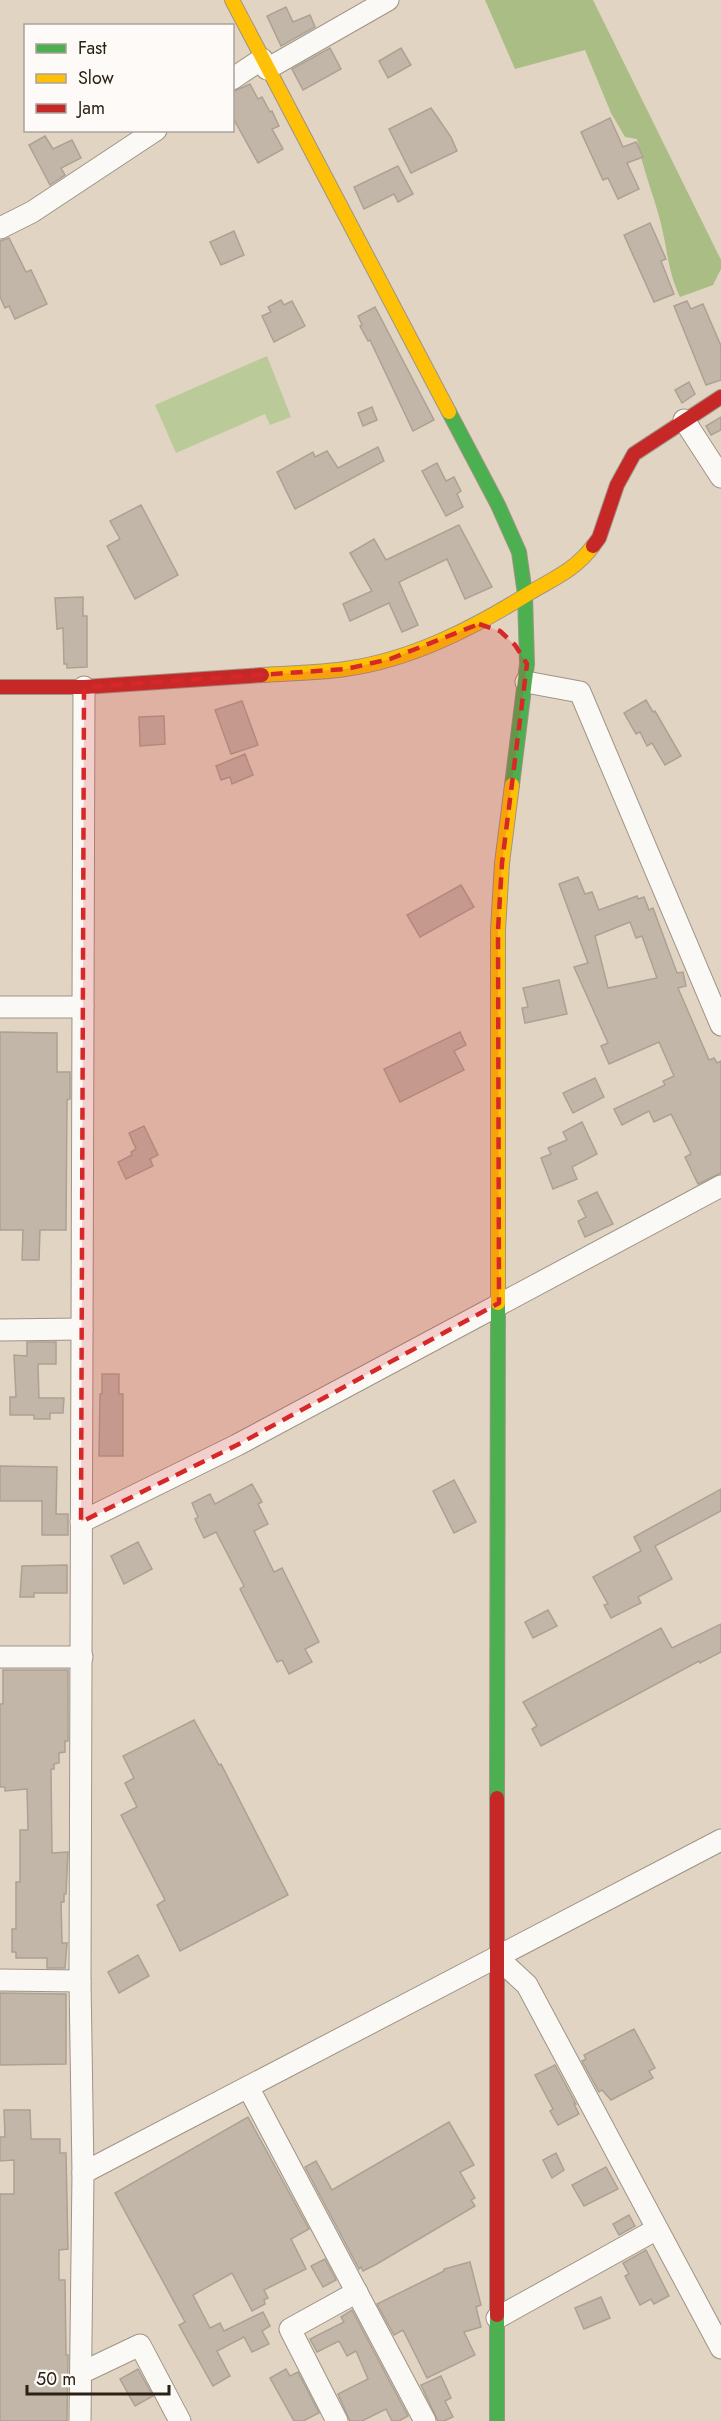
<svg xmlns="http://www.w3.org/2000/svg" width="721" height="2421" font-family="Jost,sans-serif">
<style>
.green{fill:#bacb99}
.forest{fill:#a9bd85}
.building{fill:#c2b6a9;stroke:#aca193;stroke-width:1.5;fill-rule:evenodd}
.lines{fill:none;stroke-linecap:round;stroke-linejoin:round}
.street-casing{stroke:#9e9486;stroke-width:23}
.fast-casing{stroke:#9e9486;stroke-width:16}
.slow-casing{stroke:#9e9486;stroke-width:16}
.jam-casing{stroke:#9e9486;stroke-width:16}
.street{stroke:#fbf9f6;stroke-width:21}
.fast{stroke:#4caf50;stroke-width:14}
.slow{stroke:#ffc107;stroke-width:14}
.jam{stroke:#c62828;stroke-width:14}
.marked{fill:#d62828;fill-opacity:0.2;stroke:#d62828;stroke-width:4.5;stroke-dasharray:12 8;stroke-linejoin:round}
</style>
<rect width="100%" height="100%" fill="#e2d4c2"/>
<polygon class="green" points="267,356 291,417 270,425 265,414 176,453 155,405"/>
<path class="forest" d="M485,0H593L721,260V269L713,285L680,297C668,273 667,246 660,220C653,193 642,167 637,139L625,137L611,113L585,50L515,69Z"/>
<g class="building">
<polygon points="286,7 293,22 310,15 315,27 281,46 267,16"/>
<polygon points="330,48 341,69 303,90 292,69"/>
<polygon points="401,48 411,65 388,78 379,61"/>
<polygon points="250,84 258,99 262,97 270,112 272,111 279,126 272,129 283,149 258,163 232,116 232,92"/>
<polygon points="431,108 451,137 457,151 411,173 389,129"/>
<polygon points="610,118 623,147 636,142 643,157 627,163 639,189 618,199 608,178 603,180 581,132"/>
<polygon points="45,136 53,149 72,140 81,158 61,168 65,175 50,185 29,145"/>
<polygon points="398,166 413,194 398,202 394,194 364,209 354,187"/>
<polygon points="650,223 666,259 661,261 674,294 654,302 624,235"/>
<polygon points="234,231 244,255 221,265 210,242"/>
<polygon points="9,238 26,272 31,270 47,304 15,319 9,306 5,308 0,297 0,241"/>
<polygon points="281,300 284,305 292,301 305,326 274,342 262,316 271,312 268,307"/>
<polygon points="687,301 691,309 703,304 721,346 721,380 706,385 674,306"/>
<polygon points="375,307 434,420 413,431 370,340 368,341 360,326 362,325 358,316"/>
<polygon points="689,382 695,394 682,403 675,390"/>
<polygon points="372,407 377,420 363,426 358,413"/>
<polygon points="721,417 721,430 711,435 706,426"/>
<polygon points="378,447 384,461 295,509 277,472 313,452 315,457 327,451 338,468"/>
<polygon points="437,463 446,481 454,477 461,491 457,494 463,507 446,516 422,471"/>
<polygon points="141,505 178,575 135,599 107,546 120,539 110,521"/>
<polygon points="459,525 492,587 465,599 447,559 399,582 418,625 402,632 389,603 350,621 343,604 372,591 350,553 374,539 386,560"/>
<polygon points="83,597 83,616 87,616 87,667 67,668 67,664 64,664 63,628 57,629 55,598"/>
<polygon points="646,700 653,712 655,711 681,756 665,765 652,743 647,746 640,732 636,734 624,713"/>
<polygon points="242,701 258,745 231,754 215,710"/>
<polygon points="164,716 165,744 140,746 139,717"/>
<polygon points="245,754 253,775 232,784 230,777 221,780 216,766"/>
<path d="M578,877L585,894L592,892L599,910L637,896L638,899L644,897L649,910L653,908L677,973L683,972L686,986L678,988L709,1060L714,1058L717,1063L721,1061V1173L698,1184L685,1157L691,1154L671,1114L654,1122L649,1111L622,1125L614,1109L665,1085L663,1081L674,1076L659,1042L609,1064L601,1046L608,1043L574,967L588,963L559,884ZM630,922L636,938L642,936L657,978L608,988L595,936Z"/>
<polygon points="461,885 474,907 420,937 407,915"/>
<polygon points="559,980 567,1014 525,1023 522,1008 528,1007 523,988"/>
<polygon points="0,1032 57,1033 57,1072 70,1072 70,1099 67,1100 66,1230 40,1230 39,1260 22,1260 23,1230 0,1230"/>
<polygon points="460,1032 466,1045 454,1051 464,1070 400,1102 384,1069"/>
<polygon points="595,1078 604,1097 573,1113 563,1093"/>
<polygon points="582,1122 597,1154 572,1167 577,1179 553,1189 541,1158 551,1154 548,1148 567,1140 563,1132"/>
<polygon points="144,1126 158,1155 150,1159 153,1166 126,1179 118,1162 132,1155 131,1152 136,1149 129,1133"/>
<polygon points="597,1192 613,1224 585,1237 578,1221 586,1217 578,1201"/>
<polygon points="27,1342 56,1342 56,1364 38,1364 39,1398 64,1398 63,1413 50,1413 50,1419 34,1419 34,1415 10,1415 10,1397 16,1397 14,1355 27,1356"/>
<polygon points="102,1374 119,1374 119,1394 123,1394 123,1456 99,1456 100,1394 102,1394"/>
<polygon points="0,1466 57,1467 56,1514 68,1514 68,1535 42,1535 42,1501 0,1501"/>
<polygon points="454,1480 476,1522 454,1533 433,1491"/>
<polygon points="252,1484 262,1502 258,1504 268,1524 254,1531 274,1572 282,1568 319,1642 305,1649 312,1662 289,1674 282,1660 277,1662 240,1589 244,1586 216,1532 204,1538 195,1519 198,1517 192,1503 210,1494 215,1504"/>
<polygon points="721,1489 721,1511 655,1546 672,1579 638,1597 641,1603 611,1618 604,1605 608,1604 593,1577 641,1551 634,1537"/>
<polygon points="138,1542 152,1569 124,1584 111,1556"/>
<polygon points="67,1565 67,1593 34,1593 34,1597 20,1597 22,1566"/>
<polygon points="548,1610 557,1626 533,1638 525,1622"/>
<polygon points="721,1624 721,1652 700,1663 699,1661 541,1746 532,1729 537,1726 523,1702 661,1628 672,1648"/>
<polygon points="3,1670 68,1670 68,1741 65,1741 65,1752 59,1753 59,1763 54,1764 54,1769 51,1769 52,1853 68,1852 66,1894 64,1894 64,1902 61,1902 62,1943 67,1943 65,1968 47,1968 47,1958 16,1958 16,1952 12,1952 12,1929 16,1929 16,1882 20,1882 20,1830 28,1830 27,1789 5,1791 5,1787 0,1787 0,1704 3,1704"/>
<polygon points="194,1720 219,1765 221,1764 288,1895 180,1951 157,1905 165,1900 121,1815 137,1807 125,1783 134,1778 123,1756"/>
<polygon points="138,1955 149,1976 119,1993 108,1972"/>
<polygon points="0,1993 66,1994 66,2064 0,2065"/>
<polygon points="634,2029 655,2068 649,2071 653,2078 611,2100 602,2090 599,2092 582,2061 586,2059 584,2055"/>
<polygon points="555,2065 576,2104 574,2104 579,2114 558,2125 550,2111 553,2109 535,2075"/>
<polygon points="4,2110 30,2110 31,2139 60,2139 60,2153 66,2153 68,2249 59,2250 59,2280 65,2280 66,2355 68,2355 67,2421 0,2421 0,2194 14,2194 14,2160 0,2161 0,2137 5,2137"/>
<polygon points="248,2117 309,2229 291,2239 306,2269 264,2290 268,2298 264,2300 265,2304 252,2311 232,2273 193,2295 210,2328 220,2323 224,2331 263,2312 270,2326 262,2331 269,2344 252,2352 244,2337 217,2351 230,2376 213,2386 179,2325 185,2322 115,2193"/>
<polygon points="449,2122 474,2165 460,2172 475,2198 471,2200 475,2206 375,2265 363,2271 361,2267 359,2269 305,2167 316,2161 332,2190"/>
<polygon points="556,2153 564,2170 552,2178 543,2160"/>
<polygon points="606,2167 618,2189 584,2206 572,2185"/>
<polygon points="629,2215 635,2226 619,2235 613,2224"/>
<polygon points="646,2250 669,2296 654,2304 651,2299 640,2305 625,2276 629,2274 623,2263"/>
<polygon points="325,2259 336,2280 323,2287 311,2266"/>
<polygon points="470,2262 481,2305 476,2307 481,2327 464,2332 475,2355 427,2378 403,2330 394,2335 377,2304 444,2271 444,2269"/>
<polygon points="601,2297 610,2318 584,2329 575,2308"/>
<polygon points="352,2310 408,2416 399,2421 392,2421 386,2409 362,2421 350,2421 338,2394 368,2379 356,2351 347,2356 339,2341 317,2352 310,2339 344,2322 341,2317"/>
<polygon points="138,2369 153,2396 135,2406 120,2379"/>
<polygon points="286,2369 290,2376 298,2372 319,2413 303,2421 294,2421 270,2378"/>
<polygon points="441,2376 451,2398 445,2401 453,2417 444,2421 438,2421 421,2385"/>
</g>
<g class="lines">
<g class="street-casing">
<g id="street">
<polyline points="267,69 388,0"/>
<polyline points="232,79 262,59"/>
<polyline points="0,228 32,212 156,130"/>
<polyline points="684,420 721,477"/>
<polyline points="526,682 580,692 721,1025"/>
<polyline points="0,1007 83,1007"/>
<polyline points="0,1330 82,1329"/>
<polyline points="81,1522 237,1445 721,1186"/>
<polyline points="0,1657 82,1657"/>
<polyline points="498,1958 527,1985 721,2348"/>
<polyline points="0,1980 80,1981"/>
<polyline points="248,2087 425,2421"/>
<polyline points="83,2173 721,1840"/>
<polyline points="497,2318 657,2229"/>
<polyline points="81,2373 140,2345 180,2421"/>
<polyline points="80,2421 83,2173 80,1981 84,687"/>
<polyline points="337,2421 290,2329 357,2292"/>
</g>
</g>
<g class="fast-casing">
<g id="fast">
<polyline points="449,412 498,505 519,552 525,594 527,664 512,785"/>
<polyline points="497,1798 498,1303"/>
<polyline points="497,2421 497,2315"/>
</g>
</g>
<g class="slow-casing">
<g id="slow">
<polyline points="232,0 449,412"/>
<path d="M262,675C290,673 318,673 345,669C412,660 475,627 531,592C555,578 576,569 593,546"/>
<polyline points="498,1303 498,930 502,863 512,785"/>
</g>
</g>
<g class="jam-casing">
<g id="jam">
<polyline points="593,546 599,538 617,485 634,454 721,397"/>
<polyline points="0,687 84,687 262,675"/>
<polyline points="497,2315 497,1798"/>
</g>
</g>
<use href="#street" class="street"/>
<use href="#fast" class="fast"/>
<use href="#slow" class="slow"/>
<use href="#jam" class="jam"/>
</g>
<path class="marked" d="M479,624L500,631L515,645L527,664L502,863L498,930L499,1303L237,1445L81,1522L84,687L346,669L390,659Z"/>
<rect x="24" y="24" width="210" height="108" fill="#fdfaf7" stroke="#a9a39d" stroke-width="1.5"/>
<rect x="36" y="44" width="30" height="9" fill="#4caf50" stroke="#a9a39d" stroke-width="1.5"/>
<text x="78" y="54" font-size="18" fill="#2b2115">Fast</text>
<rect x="36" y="74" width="30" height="9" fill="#ffc107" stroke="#a9a39d" stroke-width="1.5"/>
<text x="78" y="84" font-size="18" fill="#2b2115">Slow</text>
<rect x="36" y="104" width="30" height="9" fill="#c62828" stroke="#a9a39d" stroke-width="1.5"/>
<text x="78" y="114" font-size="18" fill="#2b2115">Jam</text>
<path d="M27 2385v9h142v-9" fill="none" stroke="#2b2115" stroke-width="3"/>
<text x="36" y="2385" font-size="18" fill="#2b2115" stroke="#fdfaf7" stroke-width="4.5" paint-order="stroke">50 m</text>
</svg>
